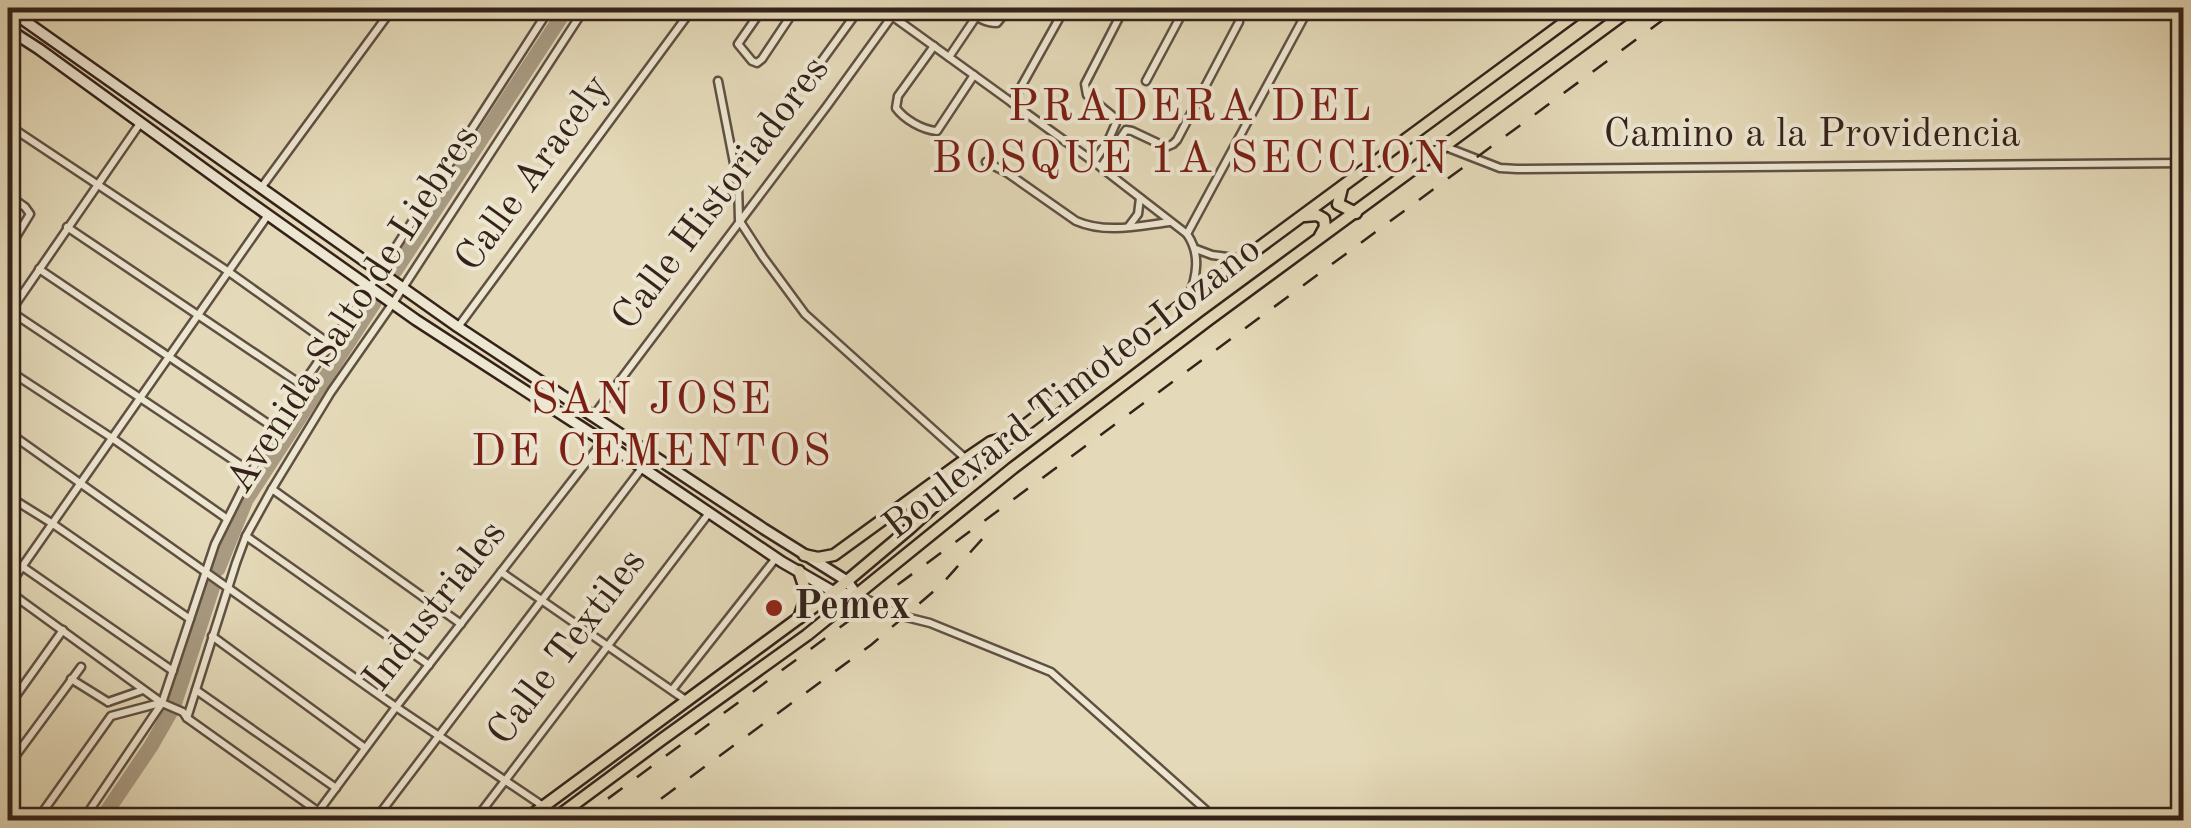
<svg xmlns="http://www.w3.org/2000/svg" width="2191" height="828" font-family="'Old Standard TT',serif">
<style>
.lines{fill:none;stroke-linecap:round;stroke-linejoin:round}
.river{stroke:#a89b82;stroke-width:15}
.street-casing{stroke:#605042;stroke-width:11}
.secondary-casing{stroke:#34221a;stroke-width:14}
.primary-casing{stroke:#34221a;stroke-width:15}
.street{stroke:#ede6d1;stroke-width:6}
.secondary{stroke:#ede6d1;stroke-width:9}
.primary{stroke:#e4d9b8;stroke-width:10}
.rail{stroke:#34221a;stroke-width:2.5;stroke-dasharray:18 18;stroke-linecap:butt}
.poi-dot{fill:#8f2418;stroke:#ede6d1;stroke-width:4}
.labels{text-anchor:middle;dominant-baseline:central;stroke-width:8;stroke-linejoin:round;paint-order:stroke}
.street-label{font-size:40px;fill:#34221a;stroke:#ede6d1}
.poi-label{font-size:40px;font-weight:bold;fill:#34221a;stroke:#ede6d1;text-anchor:start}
.quarter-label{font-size:45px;letter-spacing:2.5px;fill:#7a1f14;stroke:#ede6d1}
</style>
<rect width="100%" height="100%" fill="#e4d9b8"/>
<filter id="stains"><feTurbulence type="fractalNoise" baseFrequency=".002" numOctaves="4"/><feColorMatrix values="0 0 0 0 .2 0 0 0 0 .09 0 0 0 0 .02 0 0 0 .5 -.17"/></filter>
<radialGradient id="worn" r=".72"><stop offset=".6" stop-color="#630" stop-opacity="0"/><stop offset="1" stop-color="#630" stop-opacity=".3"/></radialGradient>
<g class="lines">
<g class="river">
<polyline points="395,271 567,8"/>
<polyline points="218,569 246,500 374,303"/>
<polyline points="174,705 214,583"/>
<polyline points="101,820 151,746 171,711"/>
</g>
<g class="street-casing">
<g id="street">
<polyline points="763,8 738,44 752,61 757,63 762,59 796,8"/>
<path d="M881,8L1094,162L1187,234C1201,254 1197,276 1188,299"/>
<path d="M966,8C975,17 984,23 997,23L1009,8"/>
<path d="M934,46L898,96L896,108C904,119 922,130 937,131L974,75"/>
<polyline points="949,57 976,17"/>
<polyline points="810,77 860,8"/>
<polyline points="718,81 738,184 739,220 763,257 805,314 966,459 974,470"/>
<polyline points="1146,81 1185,8"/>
<polyline points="1012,103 1065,8"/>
<polyline points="8,125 229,272 330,344"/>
<polyline points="1446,147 1500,168 1517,169 2184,163"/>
<path d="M986,162L1006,172L1076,221C1106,234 1138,226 1170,222"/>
<polyline points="1094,162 1109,139 1116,123 1114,117 1087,95 1085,84 1124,8"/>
<polyline points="1101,167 1126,130 1132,131 1166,147 1173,144 1177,140 1239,22 1240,8"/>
<polyline points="261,188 393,8"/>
<polyline points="8,195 25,207 30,214 8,250"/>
<polyline points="1129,226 1138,214 1140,198"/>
<polyline points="67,227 302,385"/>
<polyline points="1187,234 1309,8"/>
<polyline points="1196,249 1212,255 1243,259"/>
<polyline points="39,269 276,429"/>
<polyline points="10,311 251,472"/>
<polyline points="8,315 141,122"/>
<polyline points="458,327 693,8"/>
<polyline points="8,370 112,438 226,518"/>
<polyline points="594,415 827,106 898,8"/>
<polyline points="8,432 396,707 543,806"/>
<polyline points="272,489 461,624"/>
<polyline points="8,496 53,524 190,619"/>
<polyline points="246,536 429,665"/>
<polyline points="23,567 173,671"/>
<polyline points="501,572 687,701"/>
<polyline points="8,587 268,215"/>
<polyline points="8,591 162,703 183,712 187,718 330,820"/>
<polyline points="857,595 906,617 930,623 1051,672 1217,820"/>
<polyline points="8,615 19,599"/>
<polyline points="212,636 365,748"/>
<polyline points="71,679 108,702"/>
<polyline points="196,690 336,788"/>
<polyline points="672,690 776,558"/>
<polyline points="108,702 143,690"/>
<polyline points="8,707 63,630"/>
<polyline points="187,718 236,563 246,536 272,489 331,392 393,303 585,8"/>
<polyline points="8,766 81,667"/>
<polyline points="318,812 396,707 603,441"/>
<polyline points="37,820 111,716 160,703"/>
<polyline points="83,820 162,703 215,544 251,472 302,385 370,287 550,8"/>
<polyline points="375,820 642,468"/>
<polyline points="475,820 709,513"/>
</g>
</g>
<g class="secondary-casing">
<g id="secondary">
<polyline points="8,9 458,327 764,529 847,581 857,595"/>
<polyline points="8,29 39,49 244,198 416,320 603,441 782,562 834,592 857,595"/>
</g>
</g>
<g class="primary-casing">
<g id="primary">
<polyline points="1342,188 1338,204 1356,213"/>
<polyline points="1305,216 1317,215 1324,219 1325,227 1320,236"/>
<polyline points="804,555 818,558 834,555 966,459 991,442 1009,437"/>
<polyline points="799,571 807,595 799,618"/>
<polyline points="525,820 834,592 910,528 1010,437 1188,300 1584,8"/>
<polyline points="553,820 661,740 807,635 1013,468 1208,320 1632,8"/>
</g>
</g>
<use href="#street" class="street"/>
<use href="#secondary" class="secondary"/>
<use href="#primary" class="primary"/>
<g class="rail">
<polyline points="579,820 1679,8"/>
<polyline points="632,820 871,645 941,585 984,537 995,528"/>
</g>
</g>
<circle class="poi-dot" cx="774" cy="608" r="10"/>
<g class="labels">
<g class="street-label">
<text x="1812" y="136">Camino a la Providencia</text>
<text transform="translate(534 174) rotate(-54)">Calle Aracely</text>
<text transform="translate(722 194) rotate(-53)">Calle Historiadores</text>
<text transform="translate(354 310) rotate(-57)">Avenida Salto de Liebres</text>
<text transform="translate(1073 389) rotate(-38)">Boulevard Timoteo Lozano</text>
<text transform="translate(436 607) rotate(-52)">Industriales</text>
<text transform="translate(568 648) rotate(-53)">Calle Textiles</text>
</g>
<g class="poi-label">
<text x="794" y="608">Pemex</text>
</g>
<g class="quarter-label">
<text x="1191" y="108">PRADERA DEL<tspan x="1191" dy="52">BOSQUE 1A SECCION</tspan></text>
<text x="652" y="401">SAN JOSE<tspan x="652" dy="52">DE CEMENTOS</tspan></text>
</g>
</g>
<rect width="2191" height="828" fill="none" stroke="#e4d9b8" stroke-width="40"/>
<rect x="10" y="10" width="2171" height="808" fill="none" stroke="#34221a" stroke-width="5"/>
<rect x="20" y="20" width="2151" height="788" fill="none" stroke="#34221a" stroke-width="2.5"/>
<rect width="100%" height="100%" filter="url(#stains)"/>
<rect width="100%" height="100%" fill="url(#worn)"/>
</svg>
